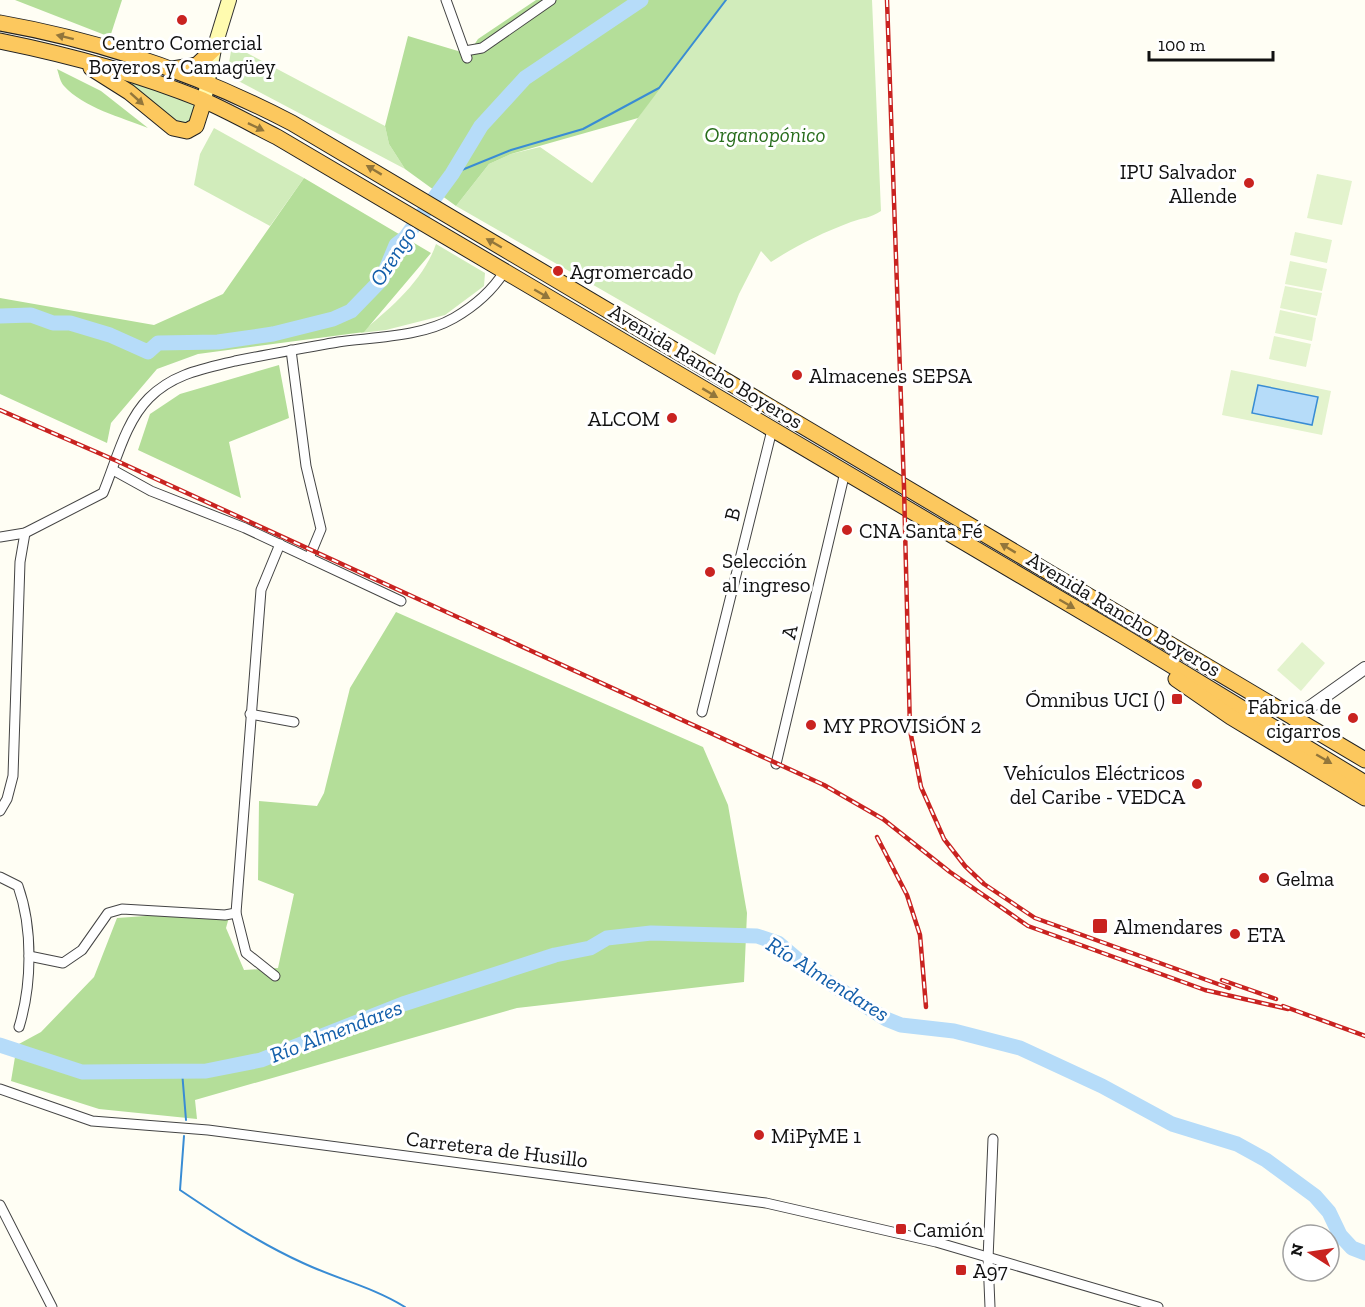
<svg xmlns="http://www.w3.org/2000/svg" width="1365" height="1307" font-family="'Zilla Slab',serif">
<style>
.green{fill:#d1ecbb}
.forest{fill:#b4de99}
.pitch{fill:#e3f3cd}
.water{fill:#b6dcf9;stroke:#398cd4;stroke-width:1.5}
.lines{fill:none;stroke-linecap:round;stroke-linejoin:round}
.stream{stroke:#398cd4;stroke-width:2}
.river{stroke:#b6dcf9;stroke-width:15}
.minor-casing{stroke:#444;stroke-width:11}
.tertiary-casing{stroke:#444;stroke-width:14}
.secondary-casing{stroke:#333;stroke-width:16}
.trunk-casing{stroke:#222;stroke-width:17}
.minor{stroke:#fff;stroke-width:9}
.tertiary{stroke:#fff;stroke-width:12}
.secondary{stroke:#fffbaf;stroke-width:14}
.trunk{stroke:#fcc85e;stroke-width:15}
.rail-casing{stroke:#c92320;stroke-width:4.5}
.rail{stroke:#fff;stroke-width:2;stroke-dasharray:7;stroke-linecap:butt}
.oneway{fill:#92763b}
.poi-dot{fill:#c92320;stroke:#fff;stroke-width:2}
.labels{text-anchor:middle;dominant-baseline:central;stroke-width:6;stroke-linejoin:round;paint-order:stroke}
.poi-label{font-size:21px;fill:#111;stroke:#fff;text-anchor:start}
.park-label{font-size:21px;font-style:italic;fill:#286d1c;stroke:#fff}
.street-label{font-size:21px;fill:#111;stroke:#fff}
.water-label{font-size:22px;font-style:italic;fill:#125eaa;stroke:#fff}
</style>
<rect width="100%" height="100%" fill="#fffef4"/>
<g class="green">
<path d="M726,0H872L881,211C871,218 862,218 851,222C822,233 797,245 771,262L761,251L739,294L715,355L456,206L489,164L511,154L540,147L592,183L659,88Z"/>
<polygon points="232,45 385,126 389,144 405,169 227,75"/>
<polygon points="124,79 194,103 197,106 191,123 181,124"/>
<polygon points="214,128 304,178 270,226 194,185 200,154"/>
<path d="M436,244L485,273L484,286L445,315L386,330L360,333C389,310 424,280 436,244Z"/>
</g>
<g class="forest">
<polygon points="15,0 122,0 110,37"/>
<polygon points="536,0 726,0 638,118 511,154 489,164 456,206 405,169 389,144 385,126 408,36 468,54 478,39"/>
<path d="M57,69L101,91L148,128C121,117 84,108 64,86C60,82 59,74 57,69Z"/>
<polygon points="304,178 431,253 364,332 198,354 157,369 111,423 107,443 0,394 0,298 154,325 223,294"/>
<polygon points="279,365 289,418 229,442 241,498 138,450 150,414 180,394"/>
<polygon points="396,612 703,747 728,805 747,913 744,982 517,1008 195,1100 197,1119 99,1109 11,1081 17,1045 41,1032 94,977 117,918 231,910 226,928 244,970 278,968 294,894 258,880 259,801 317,806 324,793 350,688"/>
</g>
<g class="pitch">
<polygon points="1317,174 1352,181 1342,225 1307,218"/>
<polygon points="1295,232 1332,240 1327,263 1290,255"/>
<polygon points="1290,261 1327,269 1322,291 1285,284"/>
<polygon points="1285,286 1322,293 1317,316 1280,308"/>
<polygon points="1280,310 1316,318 1312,341 1275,333"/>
<polygon points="1274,336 1311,344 1306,367 1269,359"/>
<polygon points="1231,370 1331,391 1322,435 1222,415"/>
<polygon points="1302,642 1325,663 1301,691 1277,670"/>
</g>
<polygon class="water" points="1258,385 1318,397 1312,425 1252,413"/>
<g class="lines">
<g class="stream">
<polyline points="452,174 511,150 583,129 659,88 726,0"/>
<polyline points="182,1071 186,1120"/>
<path d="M184,1136L180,1190C220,1217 259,1243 303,1263C337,1279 373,1287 405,1307"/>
</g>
<g class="river">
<polyline points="0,316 31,315 53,323 70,323 110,335 148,352 158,343 218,342 273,334 333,319 351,311 382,279 396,245 405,238 452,174 481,126 525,78 641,0"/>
<polyline points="0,1045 82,1072 206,1071 261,1060 403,1004 555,955 590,948 607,938 651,933 757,936 778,943 811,971 886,1019 901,1025 954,1031 1020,1048 1102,1086 1172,1124 1237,1144 1266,1160 1315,1196 1329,1212 1340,1235 1352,1248 1365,1253"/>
</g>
<g class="minor-casing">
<g id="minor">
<polyline points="446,0 467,58"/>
<polyline points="465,51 482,48 551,0"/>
<polyline points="291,350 306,466 321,529 309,558"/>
<polyline points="113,470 151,491 245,528 401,601"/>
<path d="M0,537L25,533L103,493C116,462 125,422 149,398C173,374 202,369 235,361C269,354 304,348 338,342C375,337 421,337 454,318C473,307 492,291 504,272"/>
<polyline points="702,712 772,430"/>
<polyline points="250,714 294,722"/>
<polyline points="776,764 845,472"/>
<polyline points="0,811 7,799 13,776 20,562 25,533"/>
<path d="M0,877L18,886C33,928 32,985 19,1027"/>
<polyline points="29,956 63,963 82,950 108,913 122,909 225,915 236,913"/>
<polyline points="275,976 246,953 236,913 261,590 280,544"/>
<polyline points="0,1089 92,1121 208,1130 766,1203 936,1242 1158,1307"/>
<polyline points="0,1205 52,1307"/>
<polyline points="990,1307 988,1259 993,1139"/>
</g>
</g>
<g class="tertiary-casing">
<polyline id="tertiary" points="1293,719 1365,668"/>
</g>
<g class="secondary-casing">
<polyline id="secondary" points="204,101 214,49 229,0"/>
</g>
<g class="trunk-casing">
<g id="trunk">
<path d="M0,23C102,41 200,75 292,123L1365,760"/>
<path d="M0,41C69,55 137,73 203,100C228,111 253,125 277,137L1123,636L1365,783"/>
<polyline points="91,68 129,92 173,128 187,131 196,126 204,101"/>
<polyline points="173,69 197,65 214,49"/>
<polyline points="1176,679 1231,717 1365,798"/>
</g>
</g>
<use href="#minor" class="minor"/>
<use href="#tertiary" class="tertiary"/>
<use href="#secondary" class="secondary"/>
<use href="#trunk" class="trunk"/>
<g class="rail-casing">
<g id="rail">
<polyline points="887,0 904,487 910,730 921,787 944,839 965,866 984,884 1035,918 1229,988"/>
<polyline points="0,410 117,461 824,785 883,819 950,872 1028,926 1205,990 1288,1009"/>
<polyline points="877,837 907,895 920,935 926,1007"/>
<polyline points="1222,980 1276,999"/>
<polyline points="1283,1006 1365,1036"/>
</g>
</g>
<use href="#rail" class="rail"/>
</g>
<defs><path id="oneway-solid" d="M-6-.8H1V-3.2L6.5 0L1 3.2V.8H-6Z" transform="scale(1.5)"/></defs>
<g class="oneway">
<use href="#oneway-solid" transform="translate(65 37) rotate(-166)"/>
<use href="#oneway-solid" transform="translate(137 99) rotate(42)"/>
<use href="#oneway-solid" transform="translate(256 127) rotate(26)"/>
<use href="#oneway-solid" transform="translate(374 170) rotate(-149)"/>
<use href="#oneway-solid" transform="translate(494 243) rotate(-150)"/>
<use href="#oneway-solid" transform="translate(542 294) rotate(30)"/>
<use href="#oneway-solid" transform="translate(710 393) rotate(31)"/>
<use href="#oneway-solid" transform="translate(1008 548) rotate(-149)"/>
<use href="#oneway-solid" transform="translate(1067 604) rotate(30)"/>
<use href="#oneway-solid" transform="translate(1324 759) rotate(30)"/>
</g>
<g class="poi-dot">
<circle cx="182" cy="20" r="6"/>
<circle cx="1249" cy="183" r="6"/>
<circle cx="558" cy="271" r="6"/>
<circle cx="797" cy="375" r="6"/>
<circle cx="672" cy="418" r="6"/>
<circle cx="847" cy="530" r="6"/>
<circle cx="710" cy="572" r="6"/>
<rect x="1171" y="693" width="12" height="12" rx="3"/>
<circle cx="1353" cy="718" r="6"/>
<circle cx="811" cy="725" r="6"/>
<circle cx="1197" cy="784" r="6"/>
<circle cx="1264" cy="878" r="6"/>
<rect x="1092" y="918" width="16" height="16" rx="3"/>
<circle cx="1235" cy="934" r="6"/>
<circle cx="759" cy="1135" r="6"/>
<rect x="895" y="1223" width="12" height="12" rx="3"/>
<rect x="955" y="1264" width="12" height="12" rx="3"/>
</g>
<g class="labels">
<g class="poi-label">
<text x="182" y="42" text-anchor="middle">Centro Comercial<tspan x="182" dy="24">Boyeros y Camagüey</tspan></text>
<text x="1237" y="171" text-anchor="end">IPU Salvador<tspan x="1237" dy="24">Allende</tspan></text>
<text x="570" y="271">Agromercado</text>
<text x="809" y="375">Almacenes SEPSA</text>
<text x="660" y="418" text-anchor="end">ALCOM</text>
<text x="859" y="530">CNA Santa Fé</text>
<text x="722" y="560">Selección<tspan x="722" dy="24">al ingreso</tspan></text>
<text x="1165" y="699" text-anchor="end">Ómnibus UCI ()</text>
<text x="1341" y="706" text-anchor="end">Fábrica de<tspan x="1341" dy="24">cigarros</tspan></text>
<text x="823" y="725">MY PROVISiÓN 2</text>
<text x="1185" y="772" text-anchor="end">Vehículos Eléctricos<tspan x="1185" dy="24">del Caribe - VEDCA</tspan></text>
<text x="1276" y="878">Gelma</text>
<text x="1114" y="926">Almendares</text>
<text x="1247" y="934">ETA</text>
<text x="771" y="1135">MiPyME 1</text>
<text x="913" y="1229">Camión</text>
<text x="973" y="1270">A97</text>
</g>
<g class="park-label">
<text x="765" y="134">Organopónico</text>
</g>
<g class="street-label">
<text transform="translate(706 366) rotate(31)">Avenida Rancho Boyeros</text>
<text transform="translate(732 514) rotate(-76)">B</text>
<text transform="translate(1124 614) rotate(31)">Avenida Rancho Boyeros</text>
<text transform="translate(789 632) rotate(-77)">A</text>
<text transform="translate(497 1149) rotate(7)">Carretera de Husillo</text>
</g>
<g class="water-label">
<text transform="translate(393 256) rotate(-57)">Orengo</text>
<text transform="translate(828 979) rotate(32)">Río Almendares</text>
<text transform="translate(336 1031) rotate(-21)">Río Almendares</text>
</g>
</g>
<g transform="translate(1311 1253) rotate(282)"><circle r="28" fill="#ffffff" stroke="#a0a0a0" stroke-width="1.5"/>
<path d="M0-4.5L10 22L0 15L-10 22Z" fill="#c92320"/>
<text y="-9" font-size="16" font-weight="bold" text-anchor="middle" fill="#111111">N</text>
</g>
<path d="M1149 51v9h124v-9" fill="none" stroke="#111111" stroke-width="3"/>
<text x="1158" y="51" font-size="18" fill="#111111" stroke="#ffffff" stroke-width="4.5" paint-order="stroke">100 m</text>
</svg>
